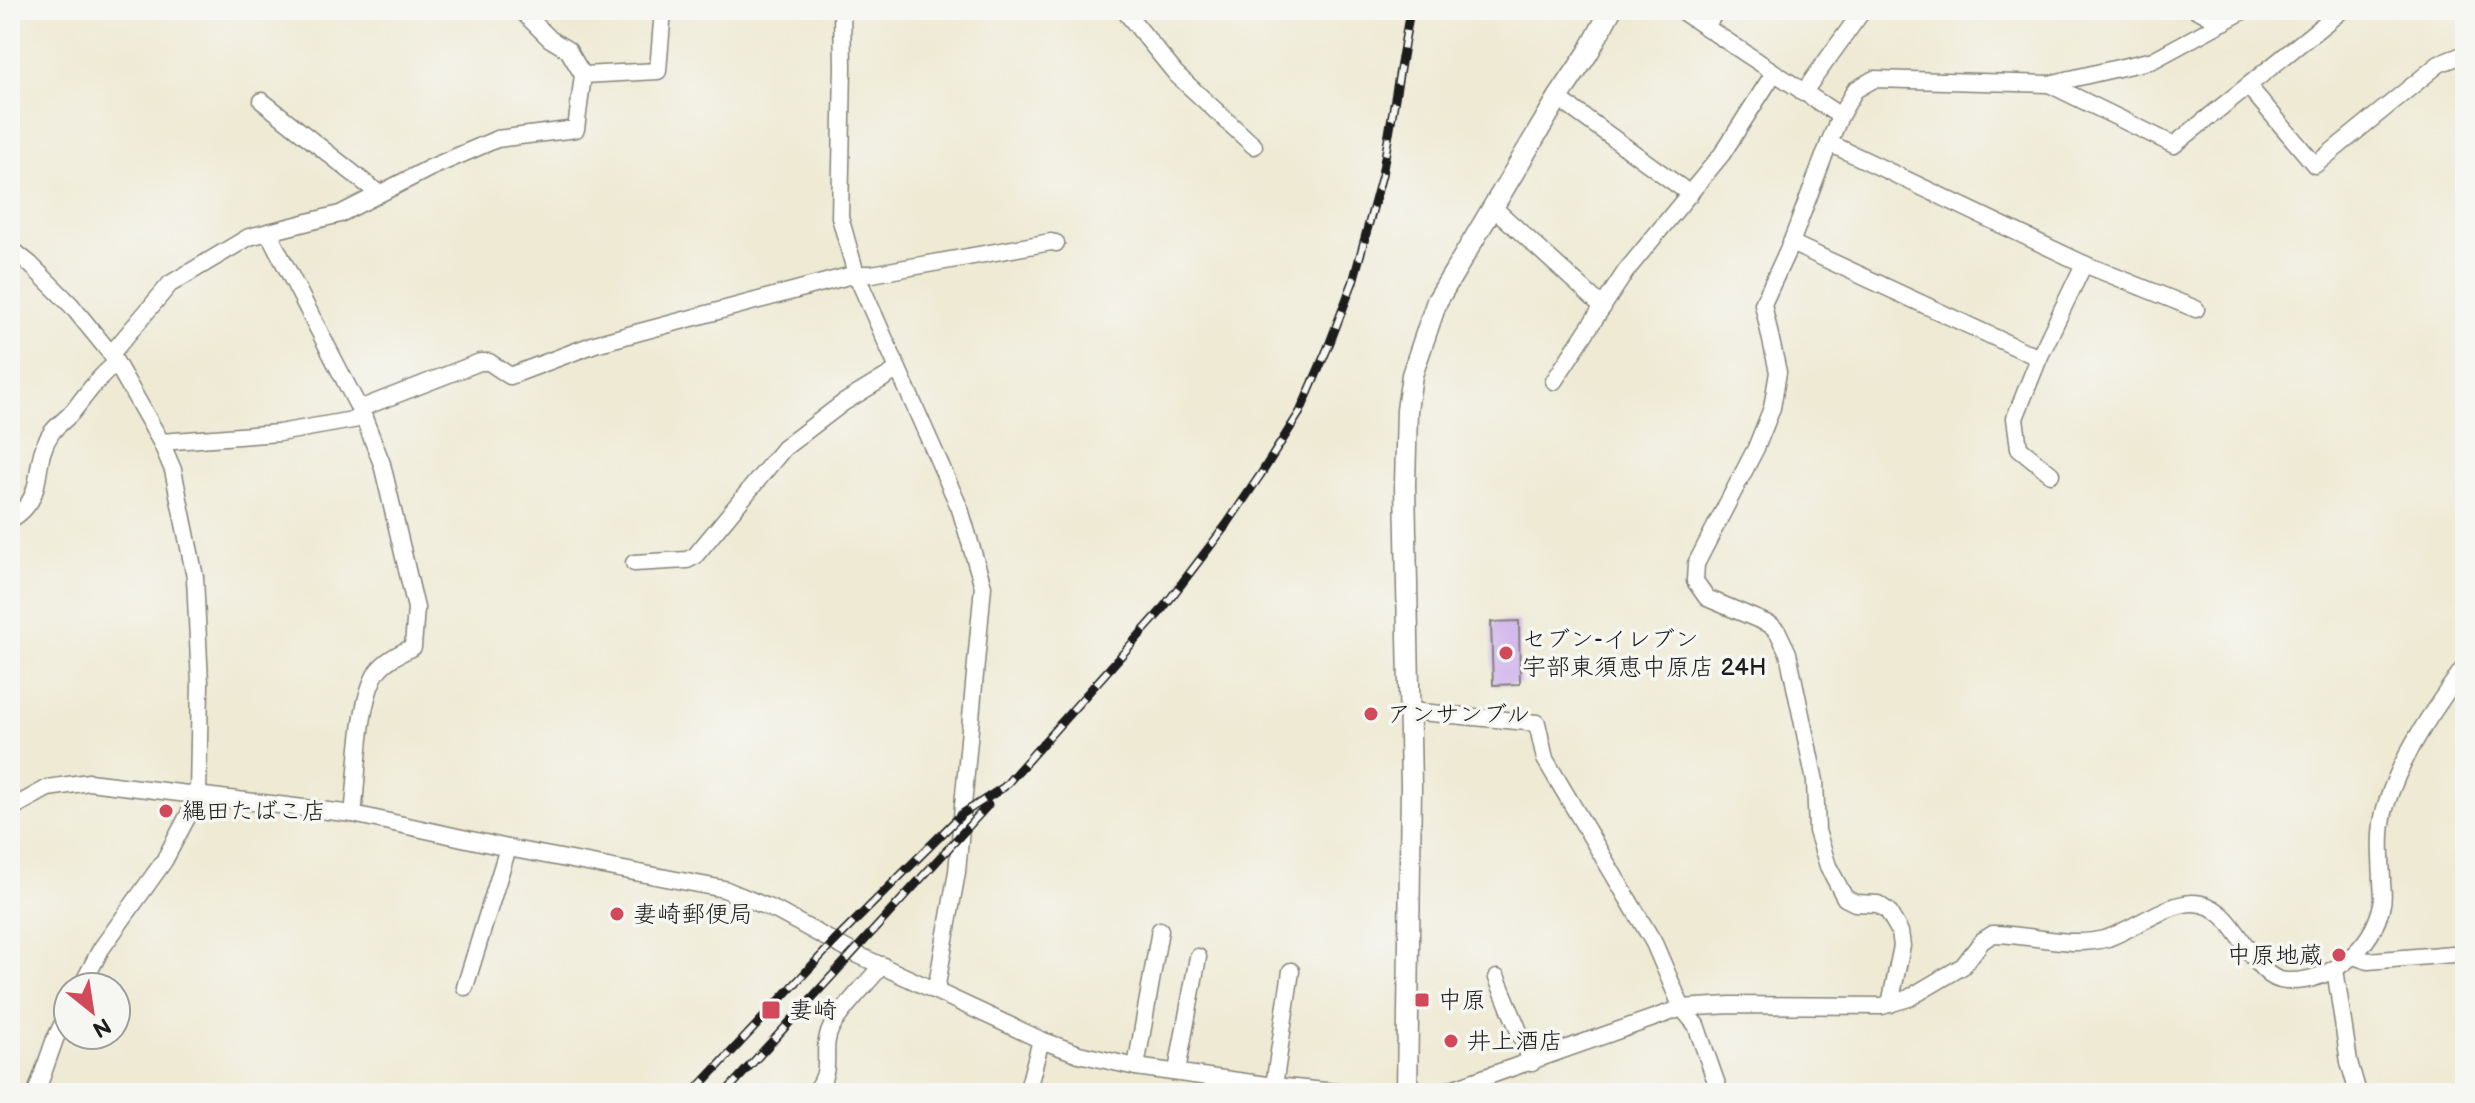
<svg xmlns="http://www.w3.org/2000/svg" width="2475" height="1103" font-family="'Balsamiq Sans','Klee One',sans-serif">
<style>
.building{fill:#cfb1eb}
.lines{fill:none;stroke-linecap:round;stroke-linejoin:round}
.minor-casing{stroke:#858378;stroke-width:19}
.tertiary-casing{stroke:#858378;stroke-width:23}
.minor{stroke:#fff;stroke-width:16}
.tertiary{stroke:#fff;stroke-width:20}
.rail-casing{stroke:#1c1c1c;stroke-width:9}
.rail{stroke:#f6f6f2;stroke-width:6;stroke-dasharray:18;stroke-linecap:butt}
.poi-dot{fill:#d1495b;stroke:#f6f6f2;stroke-width:3}
.labels{text-anchor:middle;dominant-baseline:central;stroke-width:7;stroke-linejoin:round;paint-order:stroke}
.poi-label{font-size:24px;fill:#1c1c1c;stroke:#f6f6f2;text-anchor:start}
</style>
<rect width="100%" height="100%" fill="#f6f6f2"/>
<filter id="ink" filterUnits="userSpaceOnUse"><feTurbulence type="fractalNoise" baseFrequency=".0125" numOctaves="2"/><feDisplacementMap in="SourceGraphic" scale="16" xChannelSelector="R" yChannelSelector="G"/><feConvolveMatrix kernelMatrix="1 2 1 2 8 2 1 2 1" color-interpolation-filters="sRGB"/></filter>
<filter id="wash" filterUnits="userSpaceOnUse"><feTurbulence type="fractalNoise" baseFrequency=".006" numOctaves="4" result="noise"/><feDisplacementMap in="SourceGraphic" scale="32" xChannelSelector="R" yChannelSelector="G"/><feGaussianBlur stdDeviation="1.8" result="paint"/><feColorMatrix in="noise" values="0 0 0 0 0 0 0 0 0 0 0 0 0 0 0 0 0 1.4 0 .05"/><feComposite in="paint" operator="in"/></filter>
<g filter="url(#wash)">
<rect width="100%" height="100%" fill="#eeead4"/>
<g id="blocks">
<polygon class="building" points="1519,621 1520,684 1493,685 1491,622"/>
</g>
</g>
<g filter="url(#ink)">
<use href="#blocks" fill-opacity="0" stroke="#858378" stroke-width="2"/>
<g class="lines">
<g class="minor-casing">
<g id="minor">
<polyline points="521,10 550,39 568,50 583,75"/>
<polyline points="842,10 843,67 840,217 856,274 960,509 983,586 957,872 936,990"/>
<polyline points="1124,10 1176,74 1254,146"/>
<polyline points="1680,10 1840,116 1829,143 2084,264 2196,309"/>
<polyline points="2197,10 2224,22"/>
<polyline points="1706,26 1717,10"/>
<polyline points="2049,84 2174,145 2342,10"/>
<polyline points="2249,87 2315,165 2439,64 2465,54"/>
<polyline points="1803,93 1863,10"/>
<polyline points="1558,98 1690,194"/>
<polyline points="262,101 378,193"/>
<polyline points="1840,116 1855,90 1874,79 2049,84 2153,60 2245,10"/>
<polyline points="1829,143 1791,243 1763,304 1778,372 1772,408 1756,448 1696,564 1695,581 1707,598 1771,625 1778,632 1788,653 1815,781 1817,831 1828,866 1845,898 1855,903 1878,904 1888,911 1900,932 1902,946 1890,1004"/>
<polyline points="1494,208 1603,307"/>
<polyline points="1791,243 2039,358"/>
<polyline points="10,248 30,264 71,305 111,354 134,394 161,442 173,470 195,577 200,683 198,797 164,861 101,949 81,987"/>
<polyline points="111,354 170,284 249,237 340,214 430,168 497,139 576,129 583,75 658,71 663,10"/>
<polyline points="1554,381 1626,271 1722,154 1774,73"/>
<polyline points="359,409 480,362 489,362 510,376 595,344 856,274 872,274 1051,242 1056,243"/>
<polyline points="161,442 279,433 364,418 268,232"/>
<polyline points="2051,474 2019,448 2015,418 2039,358 2084,264"/>
<path d="M10,520C50,496 29,464 52,432C58,424 68,418 74,410C88,392 98,378 116,363"/>
<polyline points="634,563 687,560 695,556 784,448 843,403 897,370"/>
<polyline points="1410,711 1537,723 1545,759 1654,943 1682,1008 1696,1025 1720,1093"/>
<polyline points="10,809 48,788 89,782 353,814 508,848 724,889 777,911 854,953 1041,1040 1079,1054 1136,1067 1274,1086 1346,1093"/>
<path d="M353,814C358,776 358,702 377,672C385,660 401,653 413,647L416,608L382,464L364,418"/>
<polyline points="2353,956 2368,961 2465,953"/>
<polyline points="2335,969 2349,1062 2358,1093"/>
<polyline points="1497,978 1532,1063"/>
<polyline points="465,987 508,848"/>
<polyline points="1136,1067 1160,930"/>
<polyline points="1177,1071 1198,957"/>
<polyline points="1274,1086 1291,971"/>
<polyline points="36,1093 55,1039 68,1013"/>
<path d="M814,1093C836,1068 819,1051 831,1028C841,1009 868,983 882,965"/>
<polyline points="1027,1093 1041,1040"/>
<path d="M1440,1093L1682,1008L1730,1005L1882,1006L1909,998L1963,966L1982,941L1993,934C2030,934 2071,949 2108,938C2133,929 2166,904 2192,903C2239,902 2248,979 2286,981C2331,983 2373,948 2382,904C2384,897 2382,887 2382,880C2381,853 2378,828 2387,802C2404,751 2434,709 2465,666"/>
</g>
</g>
<g class="tertiary-casing">
<polyline id="tertiary" points="1407,1093 1411,786 1405,484 1407,410 1412,375 1437,301 1558,98 1588,53 1611,10"/>
</g>
<use href="#minor" class="minor"/>
<use href="#tertiary" class="tertiary"/>
<g class="rail-casing">
<g id="rail">
<polyline points="693,1093 834,942 962,814 1004,787 1160,612 1227,524 1261,474 1300,412 1329,345 1353,282 1382,175 1410,10"/>
<polyline points="725,1093 988,805"/>
</g>
</g>
<use href="#rail" class="rail"/>
</g>
</g>
<g class="poi-dot">
<circle cx="1506" cy="653" r="8"/>
<circle cx="1371" cy="714" r="8"/>
<circle cx="166" cy="811" r="8"/>
<circle cx="617" cy="914" r="8"/>
<circle cx="2339" cy="955" r="8"/>
<rect x="1414" y="992" width="16" height="16" rx="4"/>
<rect x="761" y="1000" width="20" height="20" rx="4"/>
<circle cx="1451" cy="1041" r="8"/>
</g>
<g class="labels">
<g class="poi-label">
<text x="1522" y="639">セブン-イレブン<tspan x="1522" dy="28">宇部東須恵中原店 24H</tspan></text>
<text x="1387" y="714">アンサンブル</text>
<text x="182" y="811">縄田たばこ店</text>
<text x="633" y="914">妻崎郵便局</text>
<text x="2323" y="955" text-anchor="end">中原地蔵</text>
<text x="1438" y="1000">中原</text>
<text x="789" y="1010">妻崎</text>
<text x="1467" y="1041">井上酒店</text>
</g>
</g>
<rect width="2475" height="1103" fill="none" stroke="#f6f6f2" stroke-width="40"/>
<g transform="translate(92 1011) rotate(150)"><circle r="38" fill="#f6f6f2" stroke="#9f9f9c" stroke-width="2"/>
<path d="M0-6L14 30L0 20L-14 30Z" fill="#d1495b"/>
<text y="-12" font-size="22" font-weight="bold" text-anchor="middle" fill="#1c1c1c">N</text>
</g>
</svg>
